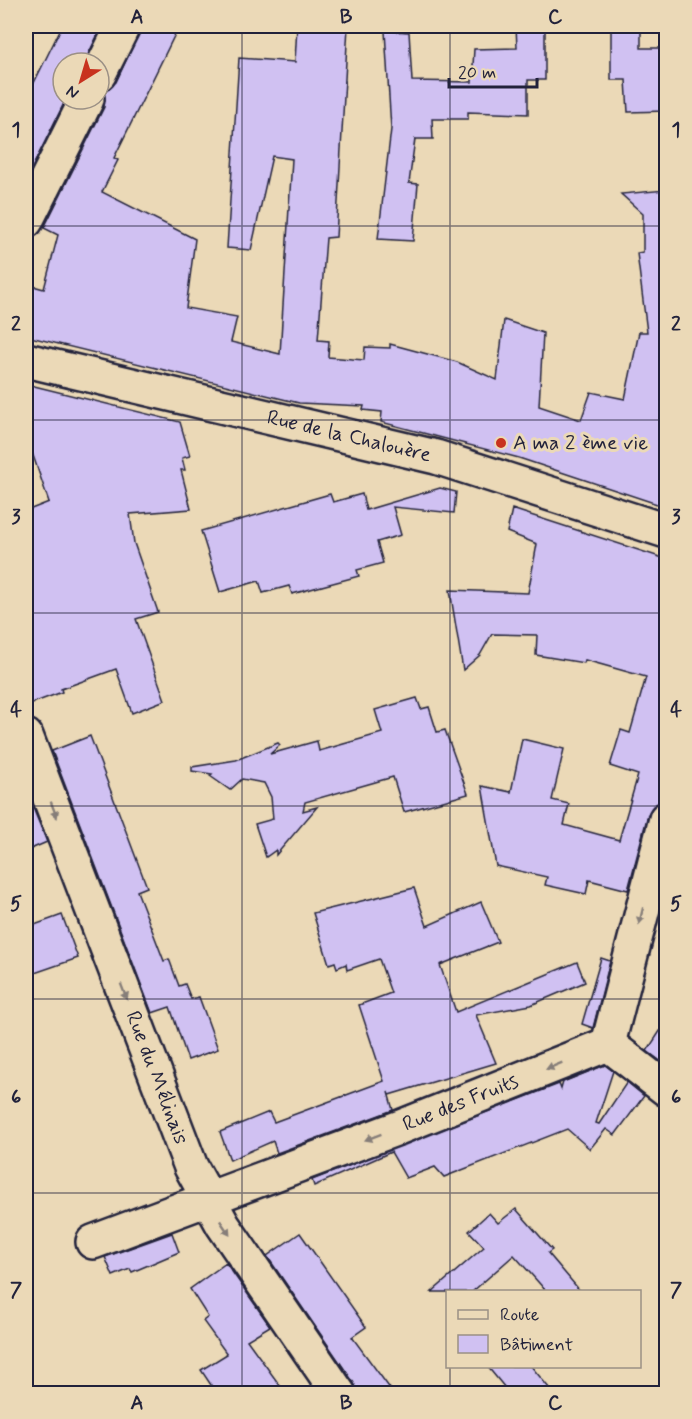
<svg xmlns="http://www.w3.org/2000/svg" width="692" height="1419" font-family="Mynerve,sans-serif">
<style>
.building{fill:#d0c1f2;stroke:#22223b;stroke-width:1.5}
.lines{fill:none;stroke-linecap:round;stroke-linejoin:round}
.street-casing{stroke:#22223b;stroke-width:38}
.secondary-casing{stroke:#22223b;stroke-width:38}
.street{stroke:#ebd9b7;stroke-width:33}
.secondary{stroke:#ebd9b7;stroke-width:33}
.oneway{fill:#867e79}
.grid{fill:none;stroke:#22223b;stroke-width:1.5;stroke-opacity:0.55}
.poi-dot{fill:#c8321e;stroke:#ebd9b7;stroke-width:2}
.labels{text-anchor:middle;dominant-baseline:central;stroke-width:6;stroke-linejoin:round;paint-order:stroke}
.street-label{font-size:21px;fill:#22223b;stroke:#ebd9b7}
.poi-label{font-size:21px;fill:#22223b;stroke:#ebd9b7;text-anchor:start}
.neatline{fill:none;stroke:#22223b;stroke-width:2}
.grid-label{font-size:20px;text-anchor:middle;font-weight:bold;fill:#22223b}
</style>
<rect width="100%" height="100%" fill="#ebd9b7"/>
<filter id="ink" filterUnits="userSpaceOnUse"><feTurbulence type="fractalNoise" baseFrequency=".0167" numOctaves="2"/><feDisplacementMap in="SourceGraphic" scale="12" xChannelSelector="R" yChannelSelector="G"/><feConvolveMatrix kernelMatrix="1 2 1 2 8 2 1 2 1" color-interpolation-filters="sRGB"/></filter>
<g filter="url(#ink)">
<g class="building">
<polygon points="62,26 102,26 84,63 63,63 63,99 66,99 26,180 26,99"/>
<polygon points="142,26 179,26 114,158 118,160 102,192 195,239 186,308 237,317 231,342 280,354 292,159 272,156 251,250 227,248 239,58 295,62 297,26 348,26 336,237 326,238 318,340 329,341 328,357 364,360 365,347 390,348 390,344 457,362 497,380 504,320 543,333 539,406 581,420 591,392 625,399 639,332 647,332 637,253 643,252 643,214 621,194 666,190 666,507 519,458 381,422 382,412 363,410 364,406 299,403 26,336 26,284 44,289 58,235 44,228 104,107 104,92 116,82"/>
<polygon points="516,26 545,26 545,80 528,80 528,114 468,112 468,119 432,119 433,139 415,139 409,183 418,184 413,241 378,239 391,129 385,31 409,32 412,81 472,82 474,49 517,48"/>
<polygon points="611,26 641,26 641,48 663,48 666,111 628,112 626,80 611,80"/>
<polygon points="26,384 180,422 190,456 182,458 185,470 181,470 191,509 130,514 134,543 158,612 136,619 165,700 132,713 116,669 61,689 62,692 30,704 26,691 26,511 49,502 26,435"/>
<polygon points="440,488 456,492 454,513 393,507 401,535 377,542 383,563 357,570 359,576 292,594 289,586 263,593 259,581 220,592 201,531 330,494 333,502 362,494 366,510"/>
<polygon points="512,509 666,559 666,801 653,806 648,814 628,890 589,880 586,894 545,885 547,877 496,866 482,786 511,792 522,739 564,749 552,800 569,804 564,825 619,840 638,775 610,766 621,730 630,733 646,677 585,660 584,663 536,655 537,635 492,634 480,655 463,670 450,590 528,593 537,544 507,532"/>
<polygon points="417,698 421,709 429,707 437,732 445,730 468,794 404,812 393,777 305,802 303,811 317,807 276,855 276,850 266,857 255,824 273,819 271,797 264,783 242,779 230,790 210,776 212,774 192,771 192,767 236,760 278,743 280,745 270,754 317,741 319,751 382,733 375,710"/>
<polygon points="90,736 147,887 137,891 164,961 169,959 179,986 185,984 191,999 199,997 218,1049 188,1060 170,1007 152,1013 52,751"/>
<polygon points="33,808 47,842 26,851 26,811"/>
<polygon points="414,888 427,926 481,902 498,942 440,965 456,1012 577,962 585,982 531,1005 476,1015 496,1063 389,1095 388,1092 393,1110 277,1153 273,1141 230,1160 220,1132 269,1112 274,1122 384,1081 359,1005 391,993 379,959 347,970 346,964 337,968 335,962 329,964 313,913"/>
<polygon points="62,915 78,958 26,976 26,928"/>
<polygon points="601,958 610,961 593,1028 582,1024"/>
<polygon points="666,1022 666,1065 647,1051"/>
<polygon points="605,1065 613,1071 596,1123 599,1124 627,1082 644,1096 615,1135 606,1129 590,1149 567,1129 444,1177 435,1167 406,1178 391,1152 314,1186 312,1180 559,1084 561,1089 563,1082"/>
<polygon points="516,1209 552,1250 548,1253 581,1292 547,1292 514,1255 472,1292 432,1292 484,1247 469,1231 489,1213 498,1223"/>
<polygon points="172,1233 179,1252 132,1272 130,1269 113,1276 105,1257"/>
<polygon points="300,1233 366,1327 352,1337 394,1394 358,1394 354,1383 267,1256"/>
<polygon points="226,1263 270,1326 247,1340 286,1394 217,1394 201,1370 227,1354 203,1321 208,1317 190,1289"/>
<polygon points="487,1366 531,1366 554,1394 510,1394"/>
</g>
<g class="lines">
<g class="street-casing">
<g id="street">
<polyline points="99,74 123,26"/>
<polyline points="26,221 87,99"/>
<path id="s1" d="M26,736L191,1167L223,1225L339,1394"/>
<polyline points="608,1044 666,819"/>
<polyline points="608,1044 666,1089"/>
<path id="s2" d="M93,1242L398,1128L608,1044"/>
</g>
</g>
<g class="secondary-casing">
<g id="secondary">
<path id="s3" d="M26,360L436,457L666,531"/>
</g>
</g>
<use href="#street" class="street"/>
<use href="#secondary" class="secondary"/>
</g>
<defs><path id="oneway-solid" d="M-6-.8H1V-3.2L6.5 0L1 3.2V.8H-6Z" transform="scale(1.5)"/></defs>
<g class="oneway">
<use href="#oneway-solid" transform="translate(54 810) rotate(69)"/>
<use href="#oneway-solid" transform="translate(641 916) rotate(104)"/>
<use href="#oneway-solid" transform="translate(124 992) rotate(69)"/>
<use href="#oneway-solid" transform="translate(554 1066) rotate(158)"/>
<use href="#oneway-solid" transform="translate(373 1137) rotate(159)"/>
<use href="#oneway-solid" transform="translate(225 1228) rotate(56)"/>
</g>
</g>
<path class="grid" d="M242,26V1394M450,26V1292M26,226H666M26,420H666M26,613H666M26,806H666M26,999H666M26,1193H666M450,1366V1394"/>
<circle class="poi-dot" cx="501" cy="443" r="6"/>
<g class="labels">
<g class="street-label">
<text stroke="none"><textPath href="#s3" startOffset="332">Rue de la Chalouère</textPath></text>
<text stroke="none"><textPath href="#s1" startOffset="366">Rue du Mélinais</textPath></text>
<text stroke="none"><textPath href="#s2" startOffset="393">Rue des Fruits</textPath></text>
</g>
<g class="poi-label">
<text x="513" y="443">A ma 2 ème vie</text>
</g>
</g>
<rect width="692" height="1419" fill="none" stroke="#ebd9b7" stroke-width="66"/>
<rect x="446" y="1290" width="195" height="78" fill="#ebd9b7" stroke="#9b9085" stroke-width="1.5"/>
<rect x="458" y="1310" width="30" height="9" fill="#ebd9b7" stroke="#9b9085" stroke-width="1.5"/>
<text x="500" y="1320" font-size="18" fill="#22223b">Route</text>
<rect x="458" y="1335" width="30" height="18" fill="#d0c1f2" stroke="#9b9085" stroke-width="1.5"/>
<text x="500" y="1350" font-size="18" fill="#22223b">Bâtiment</text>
<g transform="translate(81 81) rotate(217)"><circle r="28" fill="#ebd9b7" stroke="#9b9085" stroke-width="1.5"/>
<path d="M0-4.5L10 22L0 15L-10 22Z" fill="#c8321e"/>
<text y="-9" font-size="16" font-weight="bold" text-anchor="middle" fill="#22223b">N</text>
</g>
<path d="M449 78v9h88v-9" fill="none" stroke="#22223b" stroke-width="3"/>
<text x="458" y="78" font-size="18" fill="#22223b" stroke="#ebd9b7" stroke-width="4.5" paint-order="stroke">20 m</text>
<rect x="33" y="33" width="626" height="1353" class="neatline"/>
<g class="grid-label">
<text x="137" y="23">A</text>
<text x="346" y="23">B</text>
<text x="555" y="23">C</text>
<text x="16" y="136">1</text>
<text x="676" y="136">1</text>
<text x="16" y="330">2</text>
<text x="676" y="330">2</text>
<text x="16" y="523">3</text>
<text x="676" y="523">3</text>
<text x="16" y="716">4</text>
<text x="676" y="716">4</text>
<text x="16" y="910">5</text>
<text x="676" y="910">5</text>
<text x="16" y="1103">6</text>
<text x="676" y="1103">6</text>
<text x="16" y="1296">7</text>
<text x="676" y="1296">7</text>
<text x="137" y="1409">A</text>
<text x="346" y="1409">B</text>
<text x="555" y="1409">C</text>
</g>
</svg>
